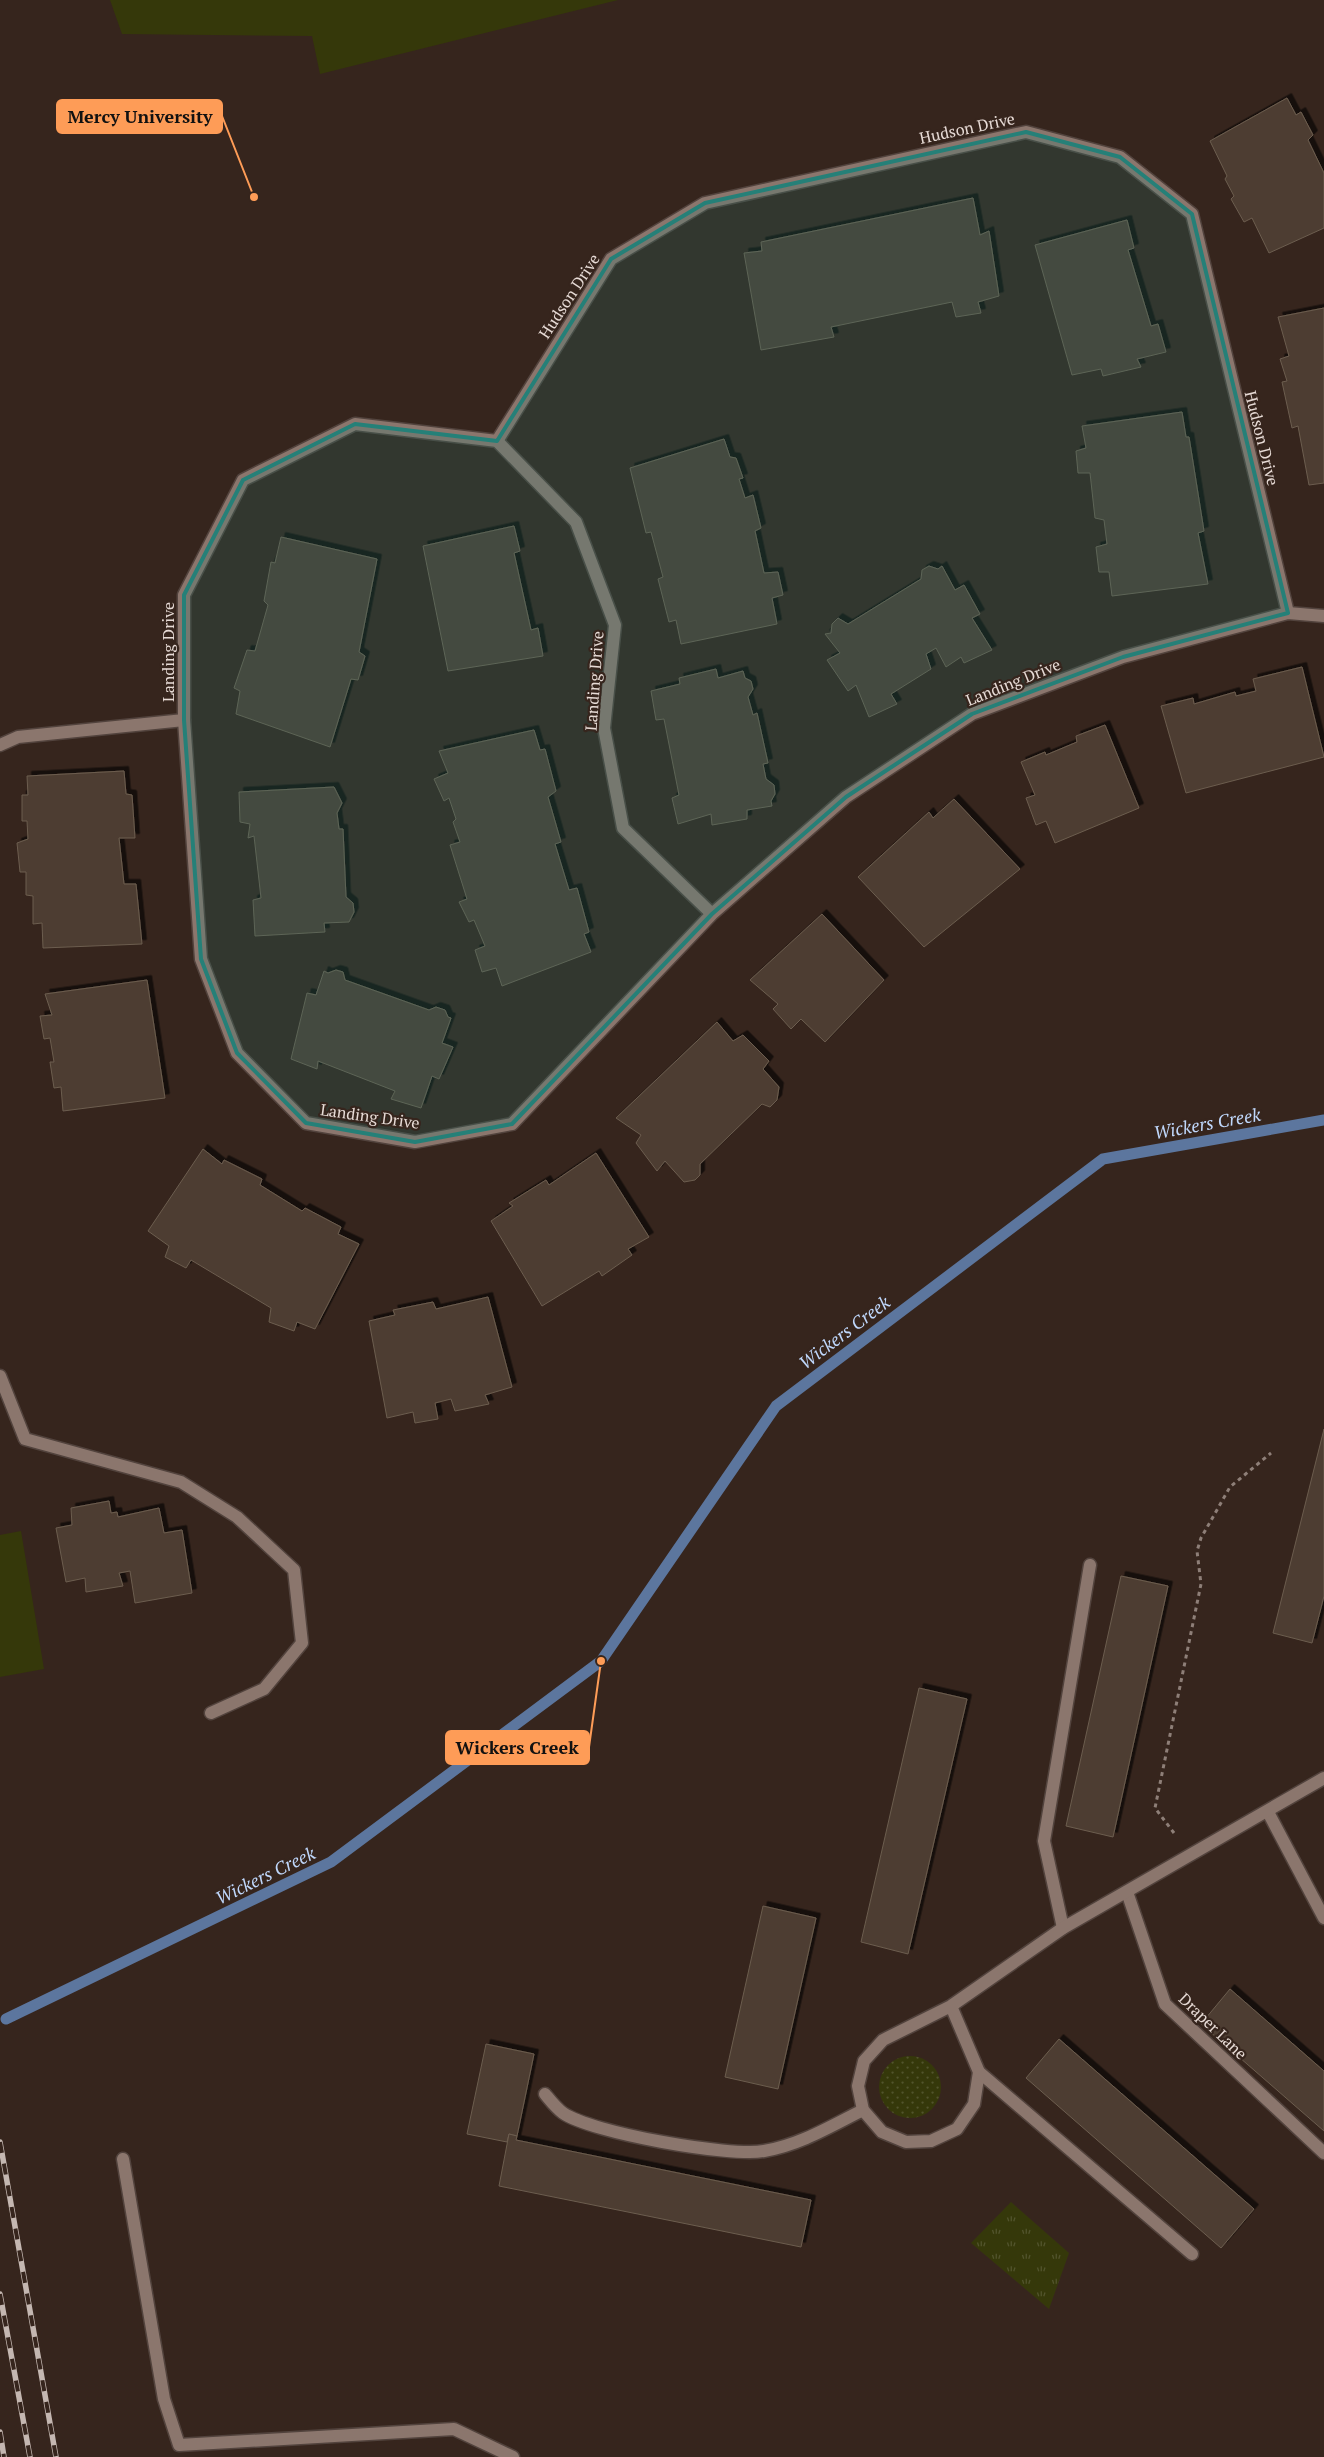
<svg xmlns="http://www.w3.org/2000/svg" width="1324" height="2457" font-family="'PT Serif',serif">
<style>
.grass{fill:url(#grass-dots)}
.park{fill:url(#park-tufts)}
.garden{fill:#35380a}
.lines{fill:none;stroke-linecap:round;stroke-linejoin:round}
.stream{stroke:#5c769e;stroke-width:11}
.building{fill:#4d3e31;stroke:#6c5d4f;filter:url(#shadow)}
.minor-casing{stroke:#52433d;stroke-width:15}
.path{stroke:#8e7f78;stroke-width:3;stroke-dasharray:4 4;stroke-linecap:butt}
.minor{stroke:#8b766d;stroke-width:12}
.rail-casing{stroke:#c4b7b1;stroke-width:5.5}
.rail{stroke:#36251d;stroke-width:4;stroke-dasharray:11;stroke-linecap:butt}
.marked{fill:#258078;fill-opacity:0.2;stroke:#258078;stroke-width:4;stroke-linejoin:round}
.labels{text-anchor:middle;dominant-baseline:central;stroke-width:4.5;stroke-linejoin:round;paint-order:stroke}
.street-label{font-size:16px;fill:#e7dbd6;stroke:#36251d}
.water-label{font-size:18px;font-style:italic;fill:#bfd7fb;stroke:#36251d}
.leader{fill:none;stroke:#fe9c57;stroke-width:2}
.callout-dot{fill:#fe9c57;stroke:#36251d;stroke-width:2}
.callout{fill:#fe9c57;stroke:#fe9c57;stroke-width:2}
.callout-label{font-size:18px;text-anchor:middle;font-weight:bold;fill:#111}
</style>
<defs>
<pattern id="grass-dots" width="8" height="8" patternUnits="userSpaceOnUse" patternTransform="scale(1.25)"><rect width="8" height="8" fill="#35380a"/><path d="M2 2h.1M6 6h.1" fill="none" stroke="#52542d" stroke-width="1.8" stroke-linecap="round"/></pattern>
<pattern id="park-tufts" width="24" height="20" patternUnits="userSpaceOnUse" patternTransform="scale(1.25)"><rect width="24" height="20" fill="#35380a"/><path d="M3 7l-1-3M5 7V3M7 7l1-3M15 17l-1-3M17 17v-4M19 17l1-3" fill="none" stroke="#52542d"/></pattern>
<filter id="shadow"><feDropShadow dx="4.5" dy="-4.5" stdDeviation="0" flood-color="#0009"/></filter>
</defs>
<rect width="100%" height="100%" fill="#36251d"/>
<circle class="grass" cx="910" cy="2087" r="31"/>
<polygon class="park" points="1011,2202 1069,2253 1049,2309 971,2243"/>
<g class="garden">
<polygon points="110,0 618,0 320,74 312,36 122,34"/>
<polygon points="21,1531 44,1669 0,1677 0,1535"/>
</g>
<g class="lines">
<polyline class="stream" points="6,2019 331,1862 601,1661 776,1406 1103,1159 1324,1120"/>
</g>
<g class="building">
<polygon points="1287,98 1296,115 1301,112 1313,135 1308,140 1324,173 1324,228 1269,253 1252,218 1244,222 1231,199 1234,196 1225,179 1227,176 1210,141"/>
<polygon points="973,198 980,235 989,231 999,296 978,302 981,313 956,317 952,302 831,327 834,337 761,350 744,253 762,251 761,242"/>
<polygon points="1127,220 1134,248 1128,250 1151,326 1158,324 1166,352 1137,359 1141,367 1103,376 1101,369 1072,375 1035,245"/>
<polygon points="1324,308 1324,483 1309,485 1298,426 1292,428 1282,382 1287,381 1280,359 1289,356 1278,317"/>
<polygon points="1182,412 1186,437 1189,437 1204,531 1198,533 1208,584 1112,596 1109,572 1099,572 1096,547 1107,544 1104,520 1095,518 1090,473 1078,473 1076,451 1086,448 1082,426"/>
<polygon points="724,439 730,457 736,458 743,478 739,479 745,498 753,495 761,528 755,531 764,573 778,572 783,595 772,598 777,624 681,644 676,620 669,622 658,579 663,577 651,532 646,533 630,468"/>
<polygon points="514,526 520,551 514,553 531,630 538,628 543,656 448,671 423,546"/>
<polygon points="281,537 377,559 359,652 365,656 358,680 351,679 330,747 236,714 240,691 234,688 247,650 255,651 268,605 264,601 271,562 275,563"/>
<polygon points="929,566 938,569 942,566 955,590 964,585 980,614 972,618 992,650 964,663 961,657 946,667 936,648 926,654 931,669 891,694 897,704 869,717 856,685 848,691 827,660 840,653 825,634 831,633 832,624 838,618 848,624 921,579 922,570"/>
<polygon points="1302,667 1324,757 1186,793 1161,706 1193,698 1194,704 1235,692 1236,696 1256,691 1253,679"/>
<polygon points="716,669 718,678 743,671 745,678 751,681 753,689 748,697 753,715 757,713 768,763 763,764 766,779 774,785 775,794 771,801 772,806 747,810 747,819 712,825 711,814 678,824 672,798 679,795 664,719 656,720 651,691 680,684 679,678"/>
<polygon points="1105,725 1139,808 1055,843 1046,821 1036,825 1026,798 1035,795 1021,762 1045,752 1046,755 1077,742 1076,736"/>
<polygon points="534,730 540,750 545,749 556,791 548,797 561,842 555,844 569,890 577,888 589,932 584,934 591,952 502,986 496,968 482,972 475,950 485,946 474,920 469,922 459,902 467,899 450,845 460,842 453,822 456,819 449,798 444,801 434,779 448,773 439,751"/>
<polygon points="124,771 126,794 132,795 135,838 119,838 124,884 136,884 142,944 43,948 42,923 33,924 33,896 26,895 26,872 20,872 17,843 28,839 27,821 22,821 22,795 28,795 27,776"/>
<polygon points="334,787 342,803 337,813 339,829 343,829 346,897 353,903 354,912 349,922 324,923 325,932 255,936 253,900 261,898 254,836 248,838 250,824 240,822 239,792"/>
<polygon points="954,799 1020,869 924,947 858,877 929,812 933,818"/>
<polygon points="822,914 884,980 825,1042 801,1019 791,1029 773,1009 778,1004 750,980"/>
<polygon points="336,970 343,972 345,980 429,1010 436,1007 445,1010 448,1017 451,1018 442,1043 453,1047 439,1079 432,1076 421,1108 391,1099 395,1091 318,1061 317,1069 291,1059 307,993 316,995 324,971 328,973"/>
<polygon points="147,980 165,1098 63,1111 61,1087 54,1088 50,1062 54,1062 50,1038 44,1039 40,1016 52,1015 45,994"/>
<polygon points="717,1022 733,1041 743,1035 769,1061 763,1069 779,1087 777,1100 770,1107 762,1104 700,1164 700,1175 695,1180 684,1182 665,1161 657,1171 636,1143 641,1135 616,1118"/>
<polygon points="203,1149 222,1164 224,1160 262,1179 260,1185 302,1211 305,1208 341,1227 338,1234 359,1244 315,1329 297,1322 294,1331 269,1322 271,1308 191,1260 186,1268 165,1257 169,1246 148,1231"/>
<polygon points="596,1153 649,1237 628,1249 632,1255 602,1276 599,1271 542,1306 491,1221 513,1206 509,1203 546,1180 549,1185"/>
<polygon points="488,1297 512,1387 485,1395 489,1404 455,1411 451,1399 435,1403 438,1419 415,1423 413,1412 387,1418 369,1321 395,1315 393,1310 433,1302 436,1309"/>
<polygon points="1324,1429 1324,1596 1312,1643 1273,1633"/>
<polygon points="109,1501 111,1513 117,1512 118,1517 159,1508 164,1533 182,1530 192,1593 135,1603 130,1571 119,1573 123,1586 86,1592 85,1578 66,1582 56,1528 72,1525 71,1508"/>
<polygon points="1121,1576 1168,1586 1113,1837 1066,1826"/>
<polygon points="919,1688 967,1699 908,1954 861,1942"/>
<polygon points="763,1906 816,1918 778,2089 725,2077"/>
<polygon points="1230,1989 1324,2071 1324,2131 1201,2024"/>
<polygon points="1059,2039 1254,2209 1221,2248 1026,2078"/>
<polygon points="486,2044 534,2054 517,2136 509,2134 507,2142 467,2134"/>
<polygon points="509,2134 517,2136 516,2140 811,2200 801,2247 499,2186"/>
</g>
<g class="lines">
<g class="minor-casing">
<g id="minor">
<polyline points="497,441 611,259 705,203 1026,132 1120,157 1192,214 1288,613"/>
<polyline points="0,745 18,737 184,720"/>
<polyline points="712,914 623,828 604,728 615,625 576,522 497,441 355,424 243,480 184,595 184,720 201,959 237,1053 306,1123 415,1142 512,1124 712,914 846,797 972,714 1123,657 1288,613 1324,616"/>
<polyline points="0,1376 25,1439 181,1482 237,1517 294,1570 302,1643 264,1689 211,1713"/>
<polyline points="1268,1812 1324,1918"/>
<polyline points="1127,1892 1165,2004 1324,2153"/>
<polyline points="1063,1928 1044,1841 1090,1565"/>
<polyline points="951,2006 979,2072 974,2104 957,2129 931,2141 906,2142 882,2132 863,2110 858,2086 864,2061 883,2040 951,2006 1063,1928 1324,1778"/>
<polyline points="979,2072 1192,2254"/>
<path d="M545,2094C550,2100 556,2108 563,2113C592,2133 729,2157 764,2151C800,2145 831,2126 863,2110"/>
<polyline points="123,2159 164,2399 179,2445 454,2429 513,2457"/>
</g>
</g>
<polyline class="path" points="1174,1833 1155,1808 1201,1584 1197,1551 1201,1538 1230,1487 1271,1453"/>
<use href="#minor" class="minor"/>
<g class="rail-casing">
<g id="rail">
<polyline points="0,2142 56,2457"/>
<polyline points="0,2294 30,2457"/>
<polyline points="0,2432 4,2457"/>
</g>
</g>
<use href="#rail" class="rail"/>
</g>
<path class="marked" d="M1026,132L1120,157L1192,214L1288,613L1123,657L972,714L846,797L712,914L512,1124L415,1142L306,1123L237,1053L201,959L184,720V595L243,480L355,424L497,441L611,259L705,203Z"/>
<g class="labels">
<g class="street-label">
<text transform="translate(967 128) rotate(-12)">Hudson Drive</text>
<text transform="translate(569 296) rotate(-57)">Hudson Drive</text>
<text transform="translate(1262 438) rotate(76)">Hudson Drive</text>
<text transform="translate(168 652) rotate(-90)">Landing Drive</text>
<text transform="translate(594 681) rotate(-86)">Landing Drive</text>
<text transform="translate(1013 682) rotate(-22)">Landing Drive</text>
<text transform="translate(370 1116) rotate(8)">Landing Drive</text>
<text transform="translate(1213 2026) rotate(44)">Draper Lane</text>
</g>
<g class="water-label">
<text transform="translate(1207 1123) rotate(-10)">Wickers Creek</text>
<text transform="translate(844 1332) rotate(-37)">Wickers Creek</text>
<text transform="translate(265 1875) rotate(-26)">Wickers Creek</text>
</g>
</g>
<path class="leader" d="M254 197L222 116M601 1661L589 1747"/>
<g class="callout-dot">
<circle cx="254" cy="197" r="5"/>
<circle cx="601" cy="1661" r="5"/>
</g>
<g class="callout">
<rect x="57" y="100" width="165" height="33" rx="5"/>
<rect x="446" y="1731" width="143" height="33" rx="5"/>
</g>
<g class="callout-label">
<text x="140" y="123">Mercy University</text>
<text x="517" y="1754">Wickers Creek</text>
</g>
</svg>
